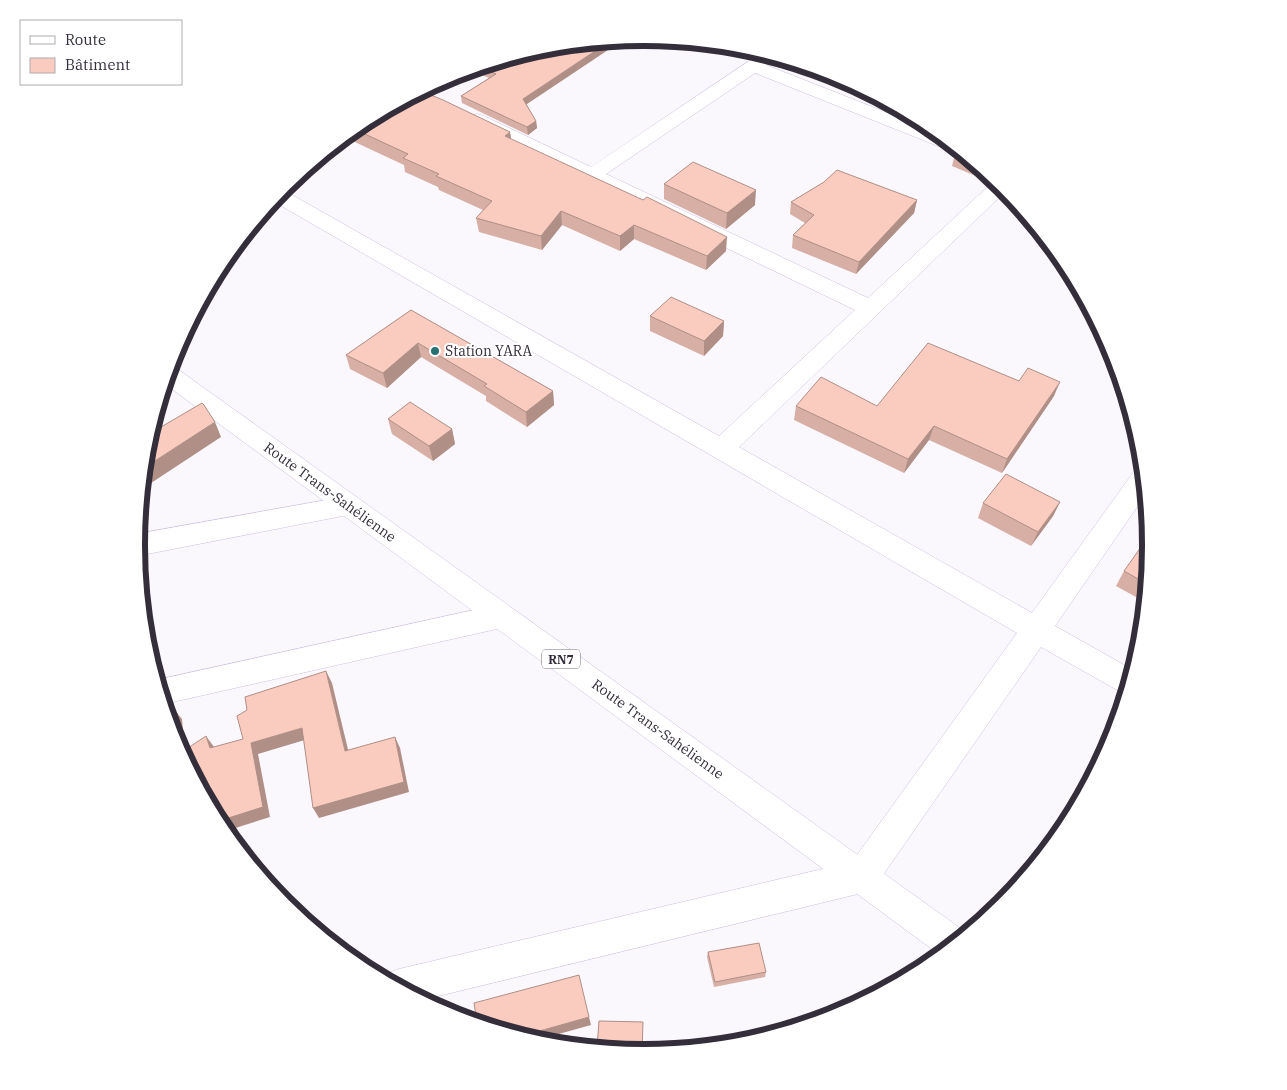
<svg xmlns="http://www.w3.org/2000/svg" width="1287" height="1090" font-family="'IBM Plex Serif',serif">
<style>
.lines{fill:none;stroke-linecap:round;stroke-linejoin:round}
.minor-casing{stroke:#cec0df;stroke-width:1}
.trunk-casing{stroke:#cec0df;stroke-width:1}
.minor{fill:#fff;fill-rule:evenodd}
.trunk{fill:#fff;fill-rule:evenodd}
.wall{fill:#d7afa5}
.shaded-wall{fill:#af8f86}
.building{fill:#faccc0;stroke:#af8f86}
.poi-dot{fill:#277275;stroke:#fff;stroke-width:2}
.labels{text-anchor:middle;dominant-baseline:central;stroke-width:4;stroke-linejoin:round;paint-order:stroke}
.shield{fill:#fff;stroke:#716d75;stroke-width:1}
.shield-label{font-size:12px;font-weight:bold;fill:#342e3a}
.poi-label{font-size:14px;fill:#342e3a;stroke:#fff;text-anchor:start}
.street-label{font-size:14px;fill:#342e3a;stroke:#fff}
.rim{fill:none;stroke:#342e3a;stroke-width:6}
</style>
<rect width="100%" height="100%" fill="#faf7fd"/>
<g class="lines">
<g class="minor-casing">
<g id="minor">
<polygon points="761,53 776,57 766,65 936,132 956,148 950,150 943,148 755,73 606,174 868,298 994,181 1006,191 739,447 1032,613 1135,470 1143,467 1146,494 1055,626 1133,670 1126,695 1041,647 874,888 862,893 422,1000 384,979 386,974 399,969 852,862 1017,633 273,201 282,190 285,191 719,436 855,310 470,124 468,120 470,116 477,114 484,116 591,167"/>
<polygon points="349,496 358,499 362,506 358,513 137,556 137,534"/>
<polygon points="501,604 511,608 515,616 511,624 501,628 164,704 157,680"/>
</g>
</g>
<g class="trunk-casing">
<polygon id="trunk" points="170,366 176,368 967,933 940,955 165,384"/>
</g>
<use href="#minor" class="minor"/>
<use href="#trunk" class="trunk"/>
</g>
<g class="wall">
<polygon points="545,47 526,104 536,121 537,128 528,135 462,103 461,96 489,78 477,73 476,68"/>
<polygon points="362,123 510,132 511,139 726,251 706,270 634,239 620,251 562,225 542,250 479,232 476,218 483,210 439,190 438,187 405,172 404,165 344,137"/>
<polygon points="959,150 995,180 990,182 952,166 955,154"/>
<polygon points="664,184 755,205 726,229 664,199"/>
<polygon points="917,200 914,213 856,274 792,248 793,235 805,223 790,214 791,202"/>
<polygon points="411,310 553,391 554,405 527,427 486,401 486,396 421,357 387,388 350,369 346,355"/>
<polygon points="650,316 724,321 723,336 704,356 650,331"/>
<polygon points="1054,396 1002,473 929,440 904,473 794,420 796,406 877,406"/>
<polygon points="388,419 452,429 455,444 433,461 392,434"/>
<polygon points="1060,502 1053,516 1031,546 978,518 983,503"/>
<polygon points="1150,551 1145,602 1116,586 1124,571"/>
<polygon points="708,952 766,972 765,977 714,987 707,957"/>
</g>
<g class="shaded-wall">
<polygon points="623,40 524,106 523,99 610,41"/>
<polygon points="536,121 537,128 528,135 527,127"/>
<polygon points="510,132 512,146 505,136"/>
<polygon points="992,177 995,180 990,182"/>
<polygon points="756,190 755,205 726,229 727,213"/>
<polygon points="917,200 914,213 856,274 859,262"/>
<polygon points="561,211 562,225 542,250 541,236"/>
<polygon points="634,225 634,239 620,251 620,236"/>
<polygon points="727,237 726,251 706,270 707,256"/>
<polygon points="724,321 723,336 704,356 704,341"/>
<polygon points="418,343 421,357 387,388 383,373"/>
<polygon points="1060,382 1054,396 1002,473 1007,459"/>
<polygon points="553,391 554,405 527,427 526,412"/>
<polygon points="215,422 221,437 145,487 142,482 144,468"/>
<polygon points="934,426 929,440 904,473 908,459"/>
<polygon points="452,429 455,444 433,461 429,446"/>
<polygon points="1060,502 1053,516 1031,546 1038,532"/>
<polygon points="326,671 332,683 351,762 345,751"/>
<polygon points="177,713 182,719 185,753 182,753 179,747"/>
<polygon points="302,728 308,739 258,754 270,817 229,830 222,820 251,743"/>
<polygon points="206,736 214,747 210,748"/>
<polygon points="395,737 400,748 409,792 319,818 313,808"/>
<polygon points="589,1017 591,1025 537,1040 522,1036"/>
</g>
<g class="building">
<polygon points="610,41 523,99 536,121 527,127 461,96 496,74 480,67 545,47"/>
<polygon points="421,91 443,100 510,132 505,136 643,200 647,197 727,237 707,256 634,225 620,236 561,211 541,236 476,218 492,201 436,176 439,174 403,158 408,154 354,129 362,123"/>
<polygon points="959,150 972,161 955,154"/>
<polygon points="693,162 756,190 727,213 664,184"/>
<polygon points="837,170 917,200 859,262 793,235 814,215 791,202 824,182"/>
<polygon points="671,297 724,321 704,341 650,316"/>
<polygon points="411,310 553,391 526,412 484,386 487,384 418,343 383,373 346,355"/>
<polygon points="928,343 1019,381 1028,368 1060,382 1007,459 934,426 908,459 796,406 821,377 877,406"/>
<polygon points="410,402 452,429 429,446 388,419"/>
<polygon points="202,403 204,405 215,422 144,468 146,446 149,434"/>
<polygon points="1006,474 1060,502 1038,532 983,503"/>
<polygon points="1141,547 1150,551 1147,584 1124,571"/>
<polygon points="326,671 345,751 395,737 404,782 313,808 302,728 251,743 263,807 222,820 220,808 185,758 182,752 206,736 210,748 243,739 237,716 247,710 245,697"/>
<polygon points="177,713 180,746 179,747 175,739 167,715"/>
<polygon points="759,943 766,972 715,982 708,952"/>
<polygon points="579,975 589,1017 522,1036 477,1022 474,1003"/>
<polygon points="599,1021 643,1022 642,1052 597,1048"/>
</g>
<circle class="poi-dot" cx="435" cy="351" r="5"/>
<g class="labels">
<rect class="shield" x="542" y="649.5" width="38" height="19" rx="4"/>
<g class="shield-label">
<text x="561" y="659">RN7</text>
</g>
<g class="poi-label">
<text x="445" y="351">Station YARA</text>
</g>
<g class="street-label">
<text transform="translate(330 492) rotate(36)">Route Trans-Sahélienne</text>
<text transform="translate(658 729) rotate(36)">Route Trans-Sahélienne</text>
</g>
</g>
<path d="M0 0H1287V1090H0ZM643 46H644A498 498 0 0 1 1142 544V546A498 498 0 0 1 644 1044H643A498 498 0 0 1 145 546V544A498 498 0 0 1 643 46Z" fill="#fff" fill-rule="evenodd"/>
<path class="rim" d="M643 46H644A498 498 0 0 1 1142 544V546A498 498 0 0 1 644 1044H643A498 498 0 0 1 145 546V544A498 498 0 0 1 643 46Z"/>
<rect x="20" y="20" width="162" height="65" fill="#ffffff" stroke="#aeabb0"/>
<rect x="30" y="36" width="25" height="8" fill="#ffffff" stroke="#aeabb0"/>
<text x="65" y="45" font-size="15" fill="#342e3a">Route</text>
<rect x="30" y="58" width="25" height="15" fill="#faccc0" stroke="#aeabb0"/>
<text x="65" y="70" font-size="15" fill="#342e3a">Bâtiment</text>
</svg>
